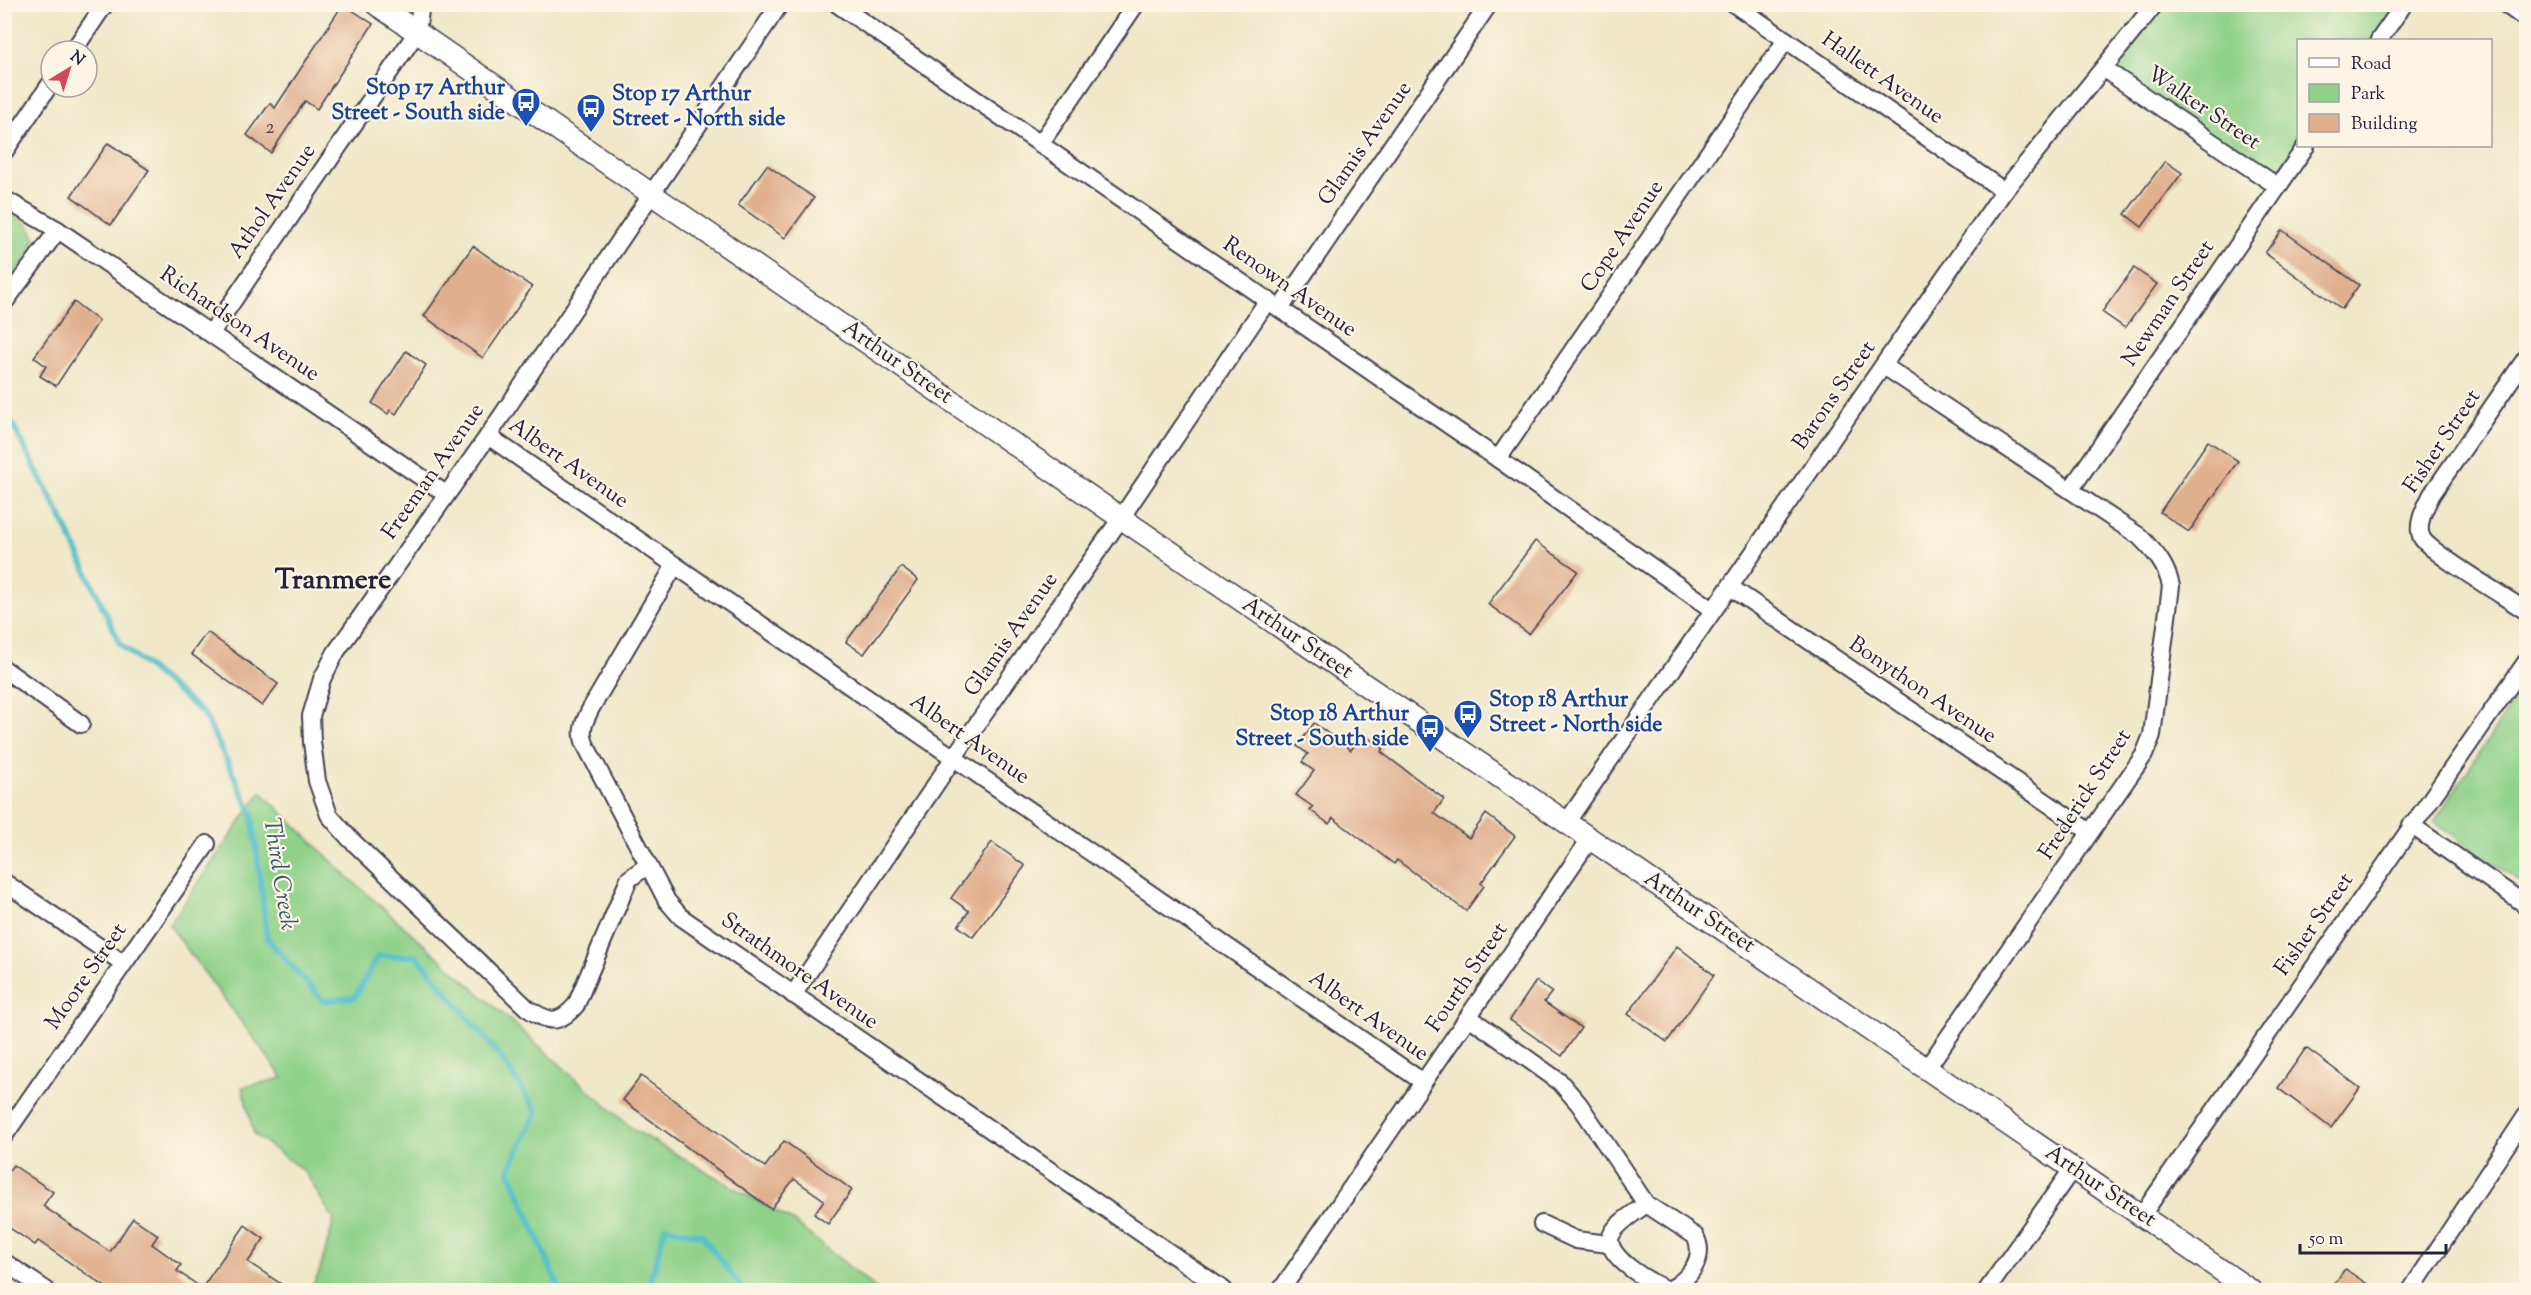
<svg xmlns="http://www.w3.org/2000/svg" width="2531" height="1295" font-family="'Sorts Mill Goudy',serif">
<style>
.green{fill:#8fd189;stroke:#587a62;stroke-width:1.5}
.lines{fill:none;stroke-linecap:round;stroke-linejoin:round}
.stream{stroke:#51bfc7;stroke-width:6}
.building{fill:#e0af8e}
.minor-casing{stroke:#414050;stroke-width:20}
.tertiary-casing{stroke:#414050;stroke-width:24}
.minor{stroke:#fff;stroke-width:16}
.tertiary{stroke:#fff;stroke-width:21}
.labels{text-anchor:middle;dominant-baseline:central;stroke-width:4.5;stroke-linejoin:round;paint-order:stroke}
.number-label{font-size:20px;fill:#524550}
.street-label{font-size:22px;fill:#22223b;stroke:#fcf5e5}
.transit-label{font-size:22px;font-weight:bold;fill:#164399;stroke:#fcf5e5;text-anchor:end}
.water-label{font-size:24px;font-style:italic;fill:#32596c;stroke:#fcf5e5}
.district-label{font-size:28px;font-weight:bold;fill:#22223b;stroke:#fcf5e5}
</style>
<rect width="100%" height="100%" fill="#fcf5e5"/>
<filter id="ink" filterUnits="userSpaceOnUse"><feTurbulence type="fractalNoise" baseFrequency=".0167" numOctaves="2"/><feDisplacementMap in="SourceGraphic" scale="12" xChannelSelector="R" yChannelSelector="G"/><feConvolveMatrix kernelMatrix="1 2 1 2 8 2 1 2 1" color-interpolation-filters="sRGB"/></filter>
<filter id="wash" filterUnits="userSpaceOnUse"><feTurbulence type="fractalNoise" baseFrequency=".008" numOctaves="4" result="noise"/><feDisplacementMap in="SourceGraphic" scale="24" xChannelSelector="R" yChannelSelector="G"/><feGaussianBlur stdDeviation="1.35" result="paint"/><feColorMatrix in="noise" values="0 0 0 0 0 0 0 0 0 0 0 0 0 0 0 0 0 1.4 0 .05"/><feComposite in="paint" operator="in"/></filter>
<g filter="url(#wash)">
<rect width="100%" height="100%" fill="#efe7c8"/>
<g class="green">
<polygon points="2155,5 2404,5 2379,40 2298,40 2298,146 2277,186 2104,69"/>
<path d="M5,212C18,218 29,222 35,237L31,249L5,287Z"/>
<polygon points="2526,682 2526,886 2434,822"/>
<polygon points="261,792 349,878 634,1130 794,1222 878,1290 310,1290 319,1273 334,1220 305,1172 254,1134 242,1087 283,1078 169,925"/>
</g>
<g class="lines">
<g class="stream">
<polyline points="4,408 63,521 120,644 204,714 252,813 267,938 323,1001 355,997 378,956 417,956 500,1056 537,1112 509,1170 560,1290"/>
<polyline points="648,1290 665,1227 702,1235 743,1290"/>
</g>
</g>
<g id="blocks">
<g class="building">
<polygon points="343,4 373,24 317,109 305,101 271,153 247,135 270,103 275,108"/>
<polygon points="108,143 149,170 111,225 71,196"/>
<polygon points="2165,161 2182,173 2142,227 2125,214"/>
<polygon points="767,165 814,198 785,238 738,205"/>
<polygon points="2282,230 2359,285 2342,309 2265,253"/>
<polygon points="473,246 532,287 483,358 424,316"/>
<polygon points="2134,268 2157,284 2125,328 2102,312"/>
<polygon points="74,302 99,321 56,386 40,376 46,366 34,357"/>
<polygon points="406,351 426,365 396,414 390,410 388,414 372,403"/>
<polygon points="2208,441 2238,461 2189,532 2160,512"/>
<polygon points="1535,541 1578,571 1529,634 1488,604"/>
<polygon points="901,567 918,580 864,654 846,642"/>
<polygon points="207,632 278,684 262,706 191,654"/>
<polygon points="1314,723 1351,750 1363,734 1384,749 1381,752 1444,799 1434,813 1469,838 1486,814 1515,836 1481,883 1484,886 1466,911 1397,860 1394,864 1333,818 1329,824 1310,810 1313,807 1296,795 1314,771 1302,762 1308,754 1297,746"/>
<polygon points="992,842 1025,866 973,937 958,926 969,911 951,898"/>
<polygon points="1677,946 1714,975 1667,1042 1628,1014"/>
<polygon points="1536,981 1552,992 1544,1002 1581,1028 1562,1056 1510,1020"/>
<polygon points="2306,1048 2360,1088 2331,1128 2278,1088"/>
<polygon points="641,1076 765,1167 784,1141 852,1190 828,1224 814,1214 824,1200 794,1179 771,1209 623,1100"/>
<polygon points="13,1165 53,1192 43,1206 110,1252 133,1218 158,1235 152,1244 181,1265 177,1271 202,1288 245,1225 264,1239 248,1262 290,1290 110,1290 38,1241 35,1245 4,1224 4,1177"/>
<polygon points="2345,1269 2376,1290 2330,1290"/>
</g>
</g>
</g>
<g filter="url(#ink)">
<use href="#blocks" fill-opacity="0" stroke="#414050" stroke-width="1.5"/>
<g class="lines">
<g class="minor-casing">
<g id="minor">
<polyline points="837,4 1498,459 1713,610"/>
<polyline points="1734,4 2004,191"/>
<polyline points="2505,4 2526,19"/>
<polyline points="2379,40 2404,4"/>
<polyline points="73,51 105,4"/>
<polyline points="2104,69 2277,186"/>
<polyline points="1040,144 1136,4"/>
<polyline points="4,152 51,83"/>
<polyline points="4,199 58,230 446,494"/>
<polyline points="4,303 58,230"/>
<polyline points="1280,309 1489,4"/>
<polyline points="211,333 417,32 421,4"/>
<path d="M2526,358L2432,494C2426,506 2415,525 2422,538C2429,552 2509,599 2526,611"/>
<path d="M1884,366L2139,536C2155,552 2166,564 2171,586L2152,735L2144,755L1927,1068"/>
<polyline points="488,436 1423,1082"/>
<polyline points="1498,459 1786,40"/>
<polyline points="2071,489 2306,146"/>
<path d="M675,565L591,708C584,722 579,732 586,746L667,901L681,917L704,933L1224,1290"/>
<polyline points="1730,587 2090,832"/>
<polyline points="4,669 81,724"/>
<polyline points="1566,823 2004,191 2155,4"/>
<polyline points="2411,825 2526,905"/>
<path d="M648,865L629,879L576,1005C558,1026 548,1022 527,1008L349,838L329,815L317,781L312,742L311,716L322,679L336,652L488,436L780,4"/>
<polyline points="4,882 123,963"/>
<polyline points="793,995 961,747 1121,518 1268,300"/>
<path d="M1469,1017L1560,1082L1579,1104L1646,1204L1695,1236C1707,1258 1689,1279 1669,1290C1653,1285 1603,1256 1611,1236C1616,1223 1635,1213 1646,1204"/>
<polyline points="4,1136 207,844"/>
<polyline points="2142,1215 2526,662"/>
<polyline points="1542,1224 1576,1240 1609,1244"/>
<polyline points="4,1262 46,1290"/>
<polyline points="1281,1290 1590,839"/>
<polyline points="1987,1290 2073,1168"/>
<polyline points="2411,1290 2526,1116"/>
</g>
</g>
<g class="tertiary-casing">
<polyline id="tertiary" points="376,4 1121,518 2250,1290"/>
</g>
<use href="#minor" class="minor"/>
<use href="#tertiary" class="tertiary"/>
</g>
</g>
<defs>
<g id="bus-pin" transform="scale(1.5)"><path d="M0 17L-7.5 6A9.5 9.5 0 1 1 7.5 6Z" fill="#1a4fb4" stroke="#fcf5e5"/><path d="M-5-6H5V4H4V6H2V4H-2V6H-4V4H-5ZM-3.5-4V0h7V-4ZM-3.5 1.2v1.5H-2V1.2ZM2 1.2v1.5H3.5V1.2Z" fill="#fff"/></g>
</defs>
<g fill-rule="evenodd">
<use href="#bus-pin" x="526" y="102"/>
<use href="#bus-pin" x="591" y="108"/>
<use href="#bus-pin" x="1468" y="714"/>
<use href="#bus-pin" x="1430" y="728"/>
</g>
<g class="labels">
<g class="number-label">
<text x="270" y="128">2</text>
</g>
<g class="street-label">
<text transform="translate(1882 79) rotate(35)">Hallett Avenue</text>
<text transform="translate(2203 109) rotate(34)">Walker Street</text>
<text transform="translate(1366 144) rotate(-55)">Glamis Avenue</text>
<text transform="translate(273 202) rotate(-55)">Athol Avenue</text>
<text transform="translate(1623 237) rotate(-56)">Cope Avenue</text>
<text transform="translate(1289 288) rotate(35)">Renown Avenue</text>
<text transform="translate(2169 304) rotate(-56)">Newman Street</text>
<text transform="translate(239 325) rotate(34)">Richardson Avenue</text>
<text transform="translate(897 363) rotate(35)">Arthur Street</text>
<text transform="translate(1835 396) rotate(-55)">Barons Street</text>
<text transform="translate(2443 442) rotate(-56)">Fisher Street</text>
<text transform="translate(568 464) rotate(35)">Albert Avenue</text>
<text transform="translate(434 472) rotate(-55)">Freeman Avenue</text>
<text transform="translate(1012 635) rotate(-55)">Glamis Avenue</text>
<text transform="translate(1297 639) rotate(34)">Arthur Street</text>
<text transform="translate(1922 691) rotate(34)">Bonython Avenue</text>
<text transform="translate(969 740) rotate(35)">Albert Avenue</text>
<text transform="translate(2086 795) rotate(-57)">Frederick Street</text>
<text transform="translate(1699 913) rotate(34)">Arthur Street</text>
<text transform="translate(2315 925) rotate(-55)">Fisher Street</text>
<text transform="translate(799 972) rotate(35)">Strathmore Avenue</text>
<text transform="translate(87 977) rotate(-55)">Moore Street</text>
<text transform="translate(1468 978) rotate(-56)">Fourth Street</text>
<text transform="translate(1368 1017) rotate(35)">Albert Avenue</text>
<text transform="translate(2100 1187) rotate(34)">Arthur Street</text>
</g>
<g class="transit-label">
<text x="505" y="89">Stop 17 Arthur<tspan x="505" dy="25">Street - South side</tspan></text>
<text x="612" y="95" text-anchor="start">Stop 17 Arthur<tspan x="612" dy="25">Street - North side</tspan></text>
<text x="1489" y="701" text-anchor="start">Stop 18 Arthur<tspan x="1489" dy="25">Street - North side</tspan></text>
<text x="1409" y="715">Stop 18 Arthur<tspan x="1409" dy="25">Street - South side</tspan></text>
</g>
<g class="water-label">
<text transform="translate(279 874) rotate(81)">Third Creek</text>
</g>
<g class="district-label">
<text x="333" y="581">Tranmere</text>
</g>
</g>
<rect width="2531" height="1295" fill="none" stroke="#fcf5e5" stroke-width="24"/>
<rect x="2297" y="39" width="195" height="108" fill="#fcf5e5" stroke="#a5a1a1" stroke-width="1.5"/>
<rect x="2309" y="58" width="30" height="9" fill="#ffffff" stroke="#a5a1a1" stroke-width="1.5"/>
<text x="2351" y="69" font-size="18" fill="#22223b">Road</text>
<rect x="2309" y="84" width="30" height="18" fill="#8fd189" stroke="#a5a1a1" stroke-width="1.5"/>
<text x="2351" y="99" font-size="18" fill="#22223b">Park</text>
<rect x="2309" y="114" width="30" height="18" fill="#e0af8e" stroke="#a5a1a1" stroke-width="1.5"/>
<text x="2351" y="129" font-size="18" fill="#22223b">Building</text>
<g transform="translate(69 69) rotate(38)"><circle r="28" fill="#fcf5e5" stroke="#a5a1a1" stroke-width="1.5"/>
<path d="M0-4.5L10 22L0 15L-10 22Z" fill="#d1495b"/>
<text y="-9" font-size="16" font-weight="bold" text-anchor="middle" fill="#22223b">N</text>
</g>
<path d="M2300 1244v9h146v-9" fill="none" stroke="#22223b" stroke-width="3"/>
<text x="2309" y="1244" font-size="18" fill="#22223b" stroke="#fcf5e5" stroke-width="4.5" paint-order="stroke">50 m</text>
</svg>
